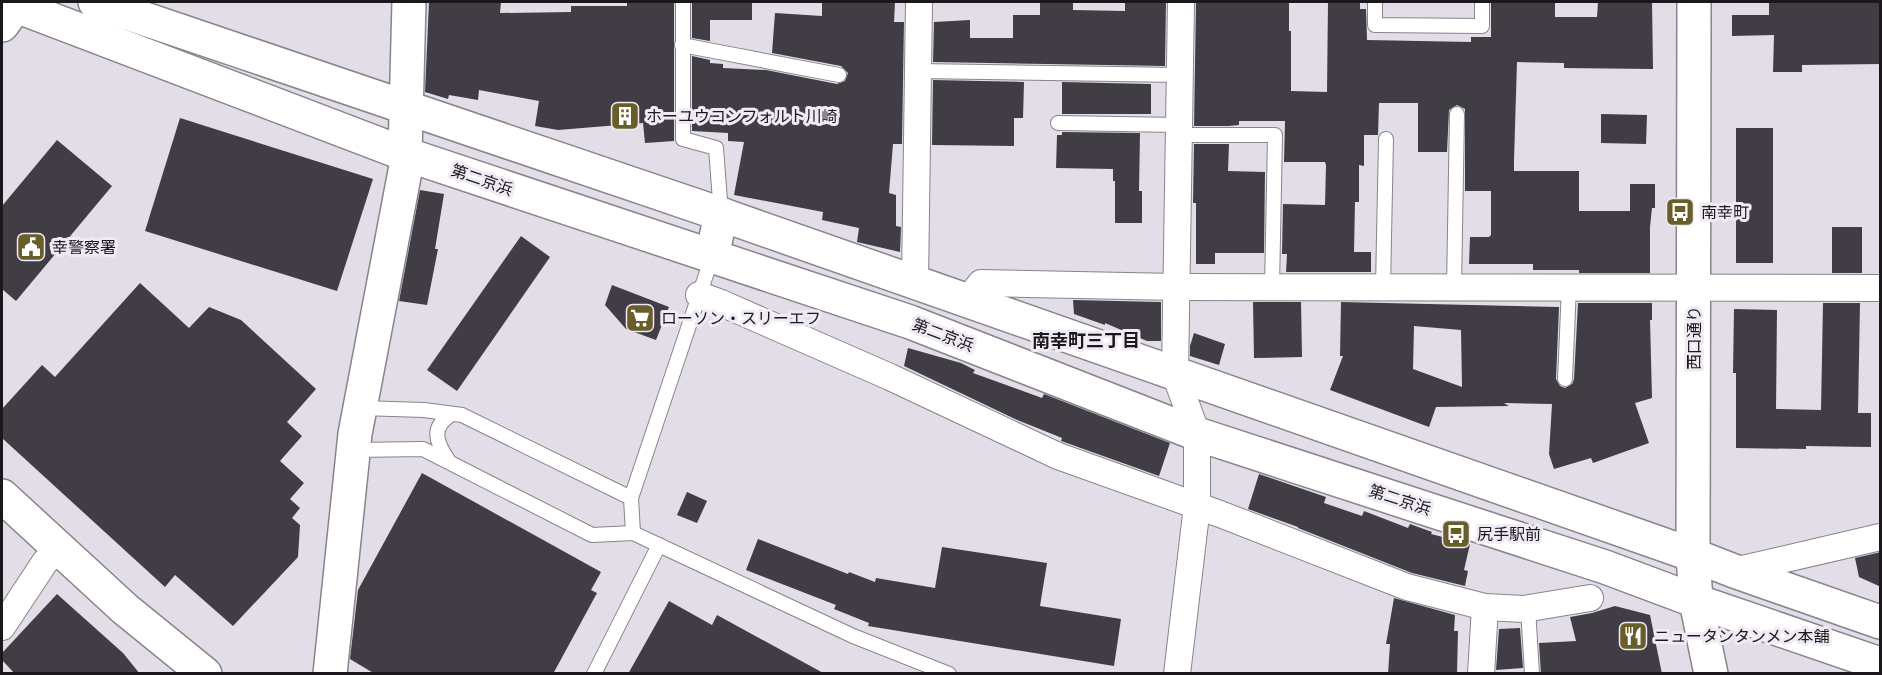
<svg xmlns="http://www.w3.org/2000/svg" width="1882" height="675" font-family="'Times New Roman','Noto Sans JP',serif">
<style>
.building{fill:#413d45;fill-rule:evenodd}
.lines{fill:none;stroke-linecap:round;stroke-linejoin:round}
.lane-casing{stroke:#88838d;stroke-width:16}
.street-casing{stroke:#88838d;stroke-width:28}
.secondary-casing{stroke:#88838d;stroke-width:36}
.highway-casing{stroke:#88838d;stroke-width:36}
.lane{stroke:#fff;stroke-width:14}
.street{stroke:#fff;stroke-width:26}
.secondary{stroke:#fff;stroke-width:33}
.highway{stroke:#fff;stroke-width:33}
.labels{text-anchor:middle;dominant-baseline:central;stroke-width:6;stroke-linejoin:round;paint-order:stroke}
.poi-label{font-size:16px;fill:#1a181b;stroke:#f0eaf5;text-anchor:start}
.street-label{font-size:16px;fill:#1a181b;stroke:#f0eaf5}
.neighbourhood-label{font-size:18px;font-weight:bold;fill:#1a181b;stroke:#f0eaf5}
</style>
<rect width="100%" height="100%" fill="#e2dde7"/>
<g class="building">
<polygon points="429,2 501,2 500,13 571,12 571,6 627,6 627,2 674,2 674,141 645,143 643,123 558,130 535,126 539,101 479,90 478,100 449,95 448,99 425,92"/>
<polygon points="692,2 752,2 752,20 710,20 710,41 692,38"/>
<polygon points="822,2 895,2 894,22 904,22 902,144 893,144 889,193 896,195 896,226 901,227 900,252 857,242 859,228 822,220 823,212 734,195 744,142 728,141 728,133 692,131 692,56 710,60 710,63 723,64 723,68 766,70 837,84 845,81 848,73 841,66 772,53 775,13 822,16"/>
<polygon points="1040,2 1073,2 1073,10 1125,11 1125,2 1166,2 1165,66 933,62 934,22 970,20 970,38 1013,38 1013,15 1040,15"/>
<polygon points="1196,2 1289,2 1289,31 1291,31 1291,91 1327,92 1328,2 1360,2 1360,9 1366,9 1367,40 1471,42 1471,37 1491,37 1491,2 1555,2 1555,17 1597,17 1598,2 1652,2 1653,69 1564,68 1564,63 1517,62 1514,160 1514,171 1579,171 1579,211 1630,211 1630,184 1655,184 1655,208 1652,208 1650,227 1650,273 1579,273 1579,270 1533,270 1533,264 1469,264 1470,237 1489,237 1491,235 1491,191 1465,191 1465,109 1457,105 1449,110 1447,152 1418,152 1418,103 1379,103 1378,135 1364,135 1364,166 1359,165 1359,202 1355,202 1354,252 1371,252 1371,272 1286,272 1287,254 1282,254 1283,204 1325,205 1326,165 1325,162 1284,162 1285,121 1239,121 1239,125 1229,126 1194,126"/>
<polygon points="1769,2 1880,2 1881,64 1802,65 1802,72 1773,72 1774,35 1732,36 1732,15 1769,15"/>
<polygon points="933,80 1024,82 1023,118 1014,118 1014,146 932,145"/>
<polygon points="1062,82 1151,84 1151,114 1062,114"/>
<polygon points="1601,114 1647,115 1646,144 1601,143"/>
<polygon points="180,118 373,179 337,291 145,231"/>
<rect x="1736" y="128" width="37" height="135"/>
<polygon points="1062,132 1140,133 1139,191 1142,191 1142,223 1115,223 1115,181 1113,181 1113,169 1056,168 1057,135 1062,135"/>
<polygon points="57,140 112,186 16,301 2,289 2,206"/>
<polygon points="1194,144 1229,144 1228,171 1265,172 1264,253 1215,253 1215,264 1196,264 1196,203 1193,203"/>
<polygon points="420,190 444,194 435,249 438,249 427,305 399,301"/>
<rect x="1832" y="227" width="30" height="46"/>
<polygon points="521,236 550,257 457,391 427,370"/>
<polygon points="140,283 189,328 209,307 241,320 316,389 287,422 302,436 280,461 304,483 290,499 300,508 292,518 300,525 298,557 233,626 175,575 165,587 2,438 2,409 42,365 55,377"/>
<polygon points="612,285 669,307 656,340 626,329 605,305"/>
<polygon points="1073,300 1161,302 1161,341 1147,341 1105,323 1105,325 1074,314"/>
<polygon points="1253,302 1301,302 1302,357 1254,358"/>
<path d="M1341,302L1559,307L1556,379L1560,386L1565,388L1572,384L1574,379L1578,303H1652V320H1650L1652,398L1635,403L1649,443L1593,463L1591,458L1554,469L1549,454L1552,404L1504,403L1509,406L1436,407L1429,427L1330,390L1343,356H1340ZM1414,326L1461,330L1462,387L1413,369Z"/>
<polygon points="1823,303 1860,303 1858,413 1871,413 1871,447 1806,446 1806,449 1736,448 1736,373 1733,373 1734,309 1777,310 1776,409 1821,410"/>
<polygon points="1194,333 1225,344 1219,365 1190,356 1190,346"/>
<polygon points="908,348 961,363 975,370 973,373 1042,398 1044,394 1170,443 1159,476 1064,442 1061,441 1062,438 1015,419 904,366"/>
<polygon points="422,473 601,572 591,590 597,593 553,674 375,674 350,659 358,590"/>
<polygon points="1259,474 1326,497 1324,503 1362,516 1364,511 1408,528 1410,524 1432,532 1431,534 1470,544 1464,570 1468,571 1465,586 1412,573 1298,528 1298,527 1248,509"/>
<polygon points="687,492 707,501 697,523 677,515"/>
<polygon points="758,539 848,574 849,572 875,582 876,578 935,588 942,547 1047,563 1040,606 1121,619 1114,666 868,626 869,623 834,609 836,605 746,570"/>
<polygon points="1881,552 1881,587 1859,577 1855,558"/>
<polygon points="57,594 123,653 140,674 15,674 2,660 2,653"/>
<polygon points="1394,598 1455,615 1454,631 1458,631 1457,674 1388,674 1390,644 1386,644"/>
<polygon points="669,601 712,625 717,615 825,674 628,674"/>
<polygon points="1615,606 1650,615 1662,674 1541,674 1539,643 1576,641 1570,617 1592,613"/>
<polygon points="1520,628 1523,668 1496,670 1499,629"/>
</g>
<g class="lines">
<g class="lane-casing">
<g id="lane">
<polyline points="683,2 683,139 716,148 721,214"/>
<polyline points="1375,2 1375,25 1482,26 1482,2"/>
<polyline points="682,45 839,75"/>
<polyline points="918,71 1180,75"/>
<polyline points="1058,123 1179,125"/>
<polyline points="1179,135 1275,135 1272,287"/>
<polyline points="1383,287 1386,139"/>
<polyline points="1454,288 1457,114"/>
<polyline points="1565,379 1569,287"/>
<polyline points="360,408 424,410 462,415 631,498"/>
<polyline points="354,450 423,449 592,535 633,533 853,636 949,674"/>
<path d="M448,460C436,442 430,427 452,414"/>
<polyline points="633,533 631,498 712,257"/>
<polyline points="1528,608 1532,674"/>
<polyline points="594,674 659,545"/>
</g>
</g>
<g class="street-casing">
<g id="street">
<polyline points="915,281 919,2"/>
<polyline points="699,295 721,303 890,377 1058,456 1220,514 1407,587 1485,607 1524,609 1590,598"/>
<polyline points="967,300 981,283 1176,287 1880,288"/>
<polyline points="1734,571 1880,537"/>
<polyline points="2,627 45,562 60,548"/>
<polyline points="1177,674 1197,506 1197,434 1175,374 1181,2"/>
<polyline points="1481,674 1485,607"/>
</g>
</g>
<g class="secondary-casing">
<g id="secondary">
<polyline points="1694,2 1693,555 1696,601 1711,674"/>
<polyline points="2,25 19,2"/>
<polyline points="712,257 721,214"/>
<polyline points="2,496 125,609 205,674"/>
<polyline points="330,674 355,434 406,166 405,154 409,2"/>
</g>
</g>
<g class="highway-casing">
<g id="highway">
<polyline points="6,2 405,154 910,322 1197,434 1605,567 1696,601 1880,664"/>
<polyline points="95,2 700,207 1693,555 1734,571 1880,622"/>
</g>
</g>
<use href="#lane" class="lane"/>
<use href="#street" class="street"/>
<use href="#secondary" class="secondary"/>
<use href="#highway" class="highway"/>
</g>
<defs>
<g id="building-square" transform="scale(1.5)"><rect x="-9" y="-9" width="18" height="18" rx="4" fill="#695d2a" stroke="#f0eaf5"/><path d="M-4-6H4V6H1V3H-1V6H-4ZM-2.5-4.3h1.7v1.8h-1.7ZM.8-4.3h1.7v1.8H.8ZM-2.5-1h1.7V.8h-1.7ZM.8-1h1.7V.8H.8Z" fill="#fff"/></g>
<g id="bus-square" transform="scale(1.5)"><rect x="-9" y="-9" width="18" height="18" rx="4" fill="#695d2a" stroke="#f0eaf5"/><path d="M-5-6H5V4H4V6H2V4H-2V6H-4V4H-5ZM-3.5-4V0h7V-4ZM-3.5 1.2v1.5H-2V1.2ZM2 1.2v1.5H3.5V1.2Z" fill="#fff"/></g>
<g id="civic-square" transform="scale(1.5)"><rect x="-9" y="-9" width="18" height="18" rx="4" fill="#695d2a" stroke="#f0eaf5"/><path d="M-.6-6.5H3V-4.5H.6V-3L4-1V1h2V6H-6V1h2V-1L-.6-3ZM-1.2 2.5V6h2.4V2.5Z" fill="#fff"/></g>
<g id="supermarket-square" transform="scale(1.5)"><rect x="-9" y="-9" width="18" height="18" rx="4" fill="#695d2a" stroke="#f0eaf5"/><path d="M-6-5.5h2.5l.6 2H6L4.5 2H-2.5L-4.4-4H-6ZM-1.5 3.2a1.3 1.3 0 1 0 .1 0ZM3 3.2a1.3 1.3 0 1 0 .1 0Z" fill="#fff"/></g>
<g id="restaurant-square" transform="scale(1.5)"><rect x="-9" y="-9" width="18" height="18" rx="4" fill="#695d2a" stroke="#f0eaf5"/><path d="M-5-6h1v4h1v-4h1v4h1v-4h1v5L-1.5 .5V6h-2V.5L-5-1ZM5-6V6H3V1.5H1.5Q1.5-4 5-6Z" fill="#fff"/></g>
</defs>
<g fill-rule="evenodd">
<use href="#building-square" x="625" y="116"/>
<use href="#bus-square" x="1680" y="212"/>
<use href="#civic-square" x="31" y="247"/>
<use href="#supermarket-square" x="640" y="318"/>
<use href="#bus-square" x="1456" y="534"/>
<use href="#restaurant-square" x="1633" y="636"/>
</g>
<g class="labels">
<g class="poi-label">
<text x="646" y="116">ホーユウコンフォルト川崎</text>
<text x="1701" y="212">南幸町</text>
<text x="52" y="247">幸警察署</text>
<text x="661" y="318">ローソン・スリーエフ</text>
<text x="1477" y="534">尻手駅前</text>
<text x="1654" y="636">ニュータンタンメン本舗</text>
</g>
<g class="street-label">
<text transform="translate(482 180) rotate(19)">第二京浜</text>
<text transform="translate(943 335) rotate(21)">第二京浜</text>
<text transform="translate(1694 338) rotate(-90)">西口通り</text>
<text transform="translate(1400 500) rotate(18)">第二京浜</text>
</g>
<g class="neighbourhood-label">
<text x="1086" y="341">南幸町三丁目</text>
</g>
</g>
<rect width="1882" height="675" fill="none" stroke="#1a181b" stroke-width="6"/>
</svg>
